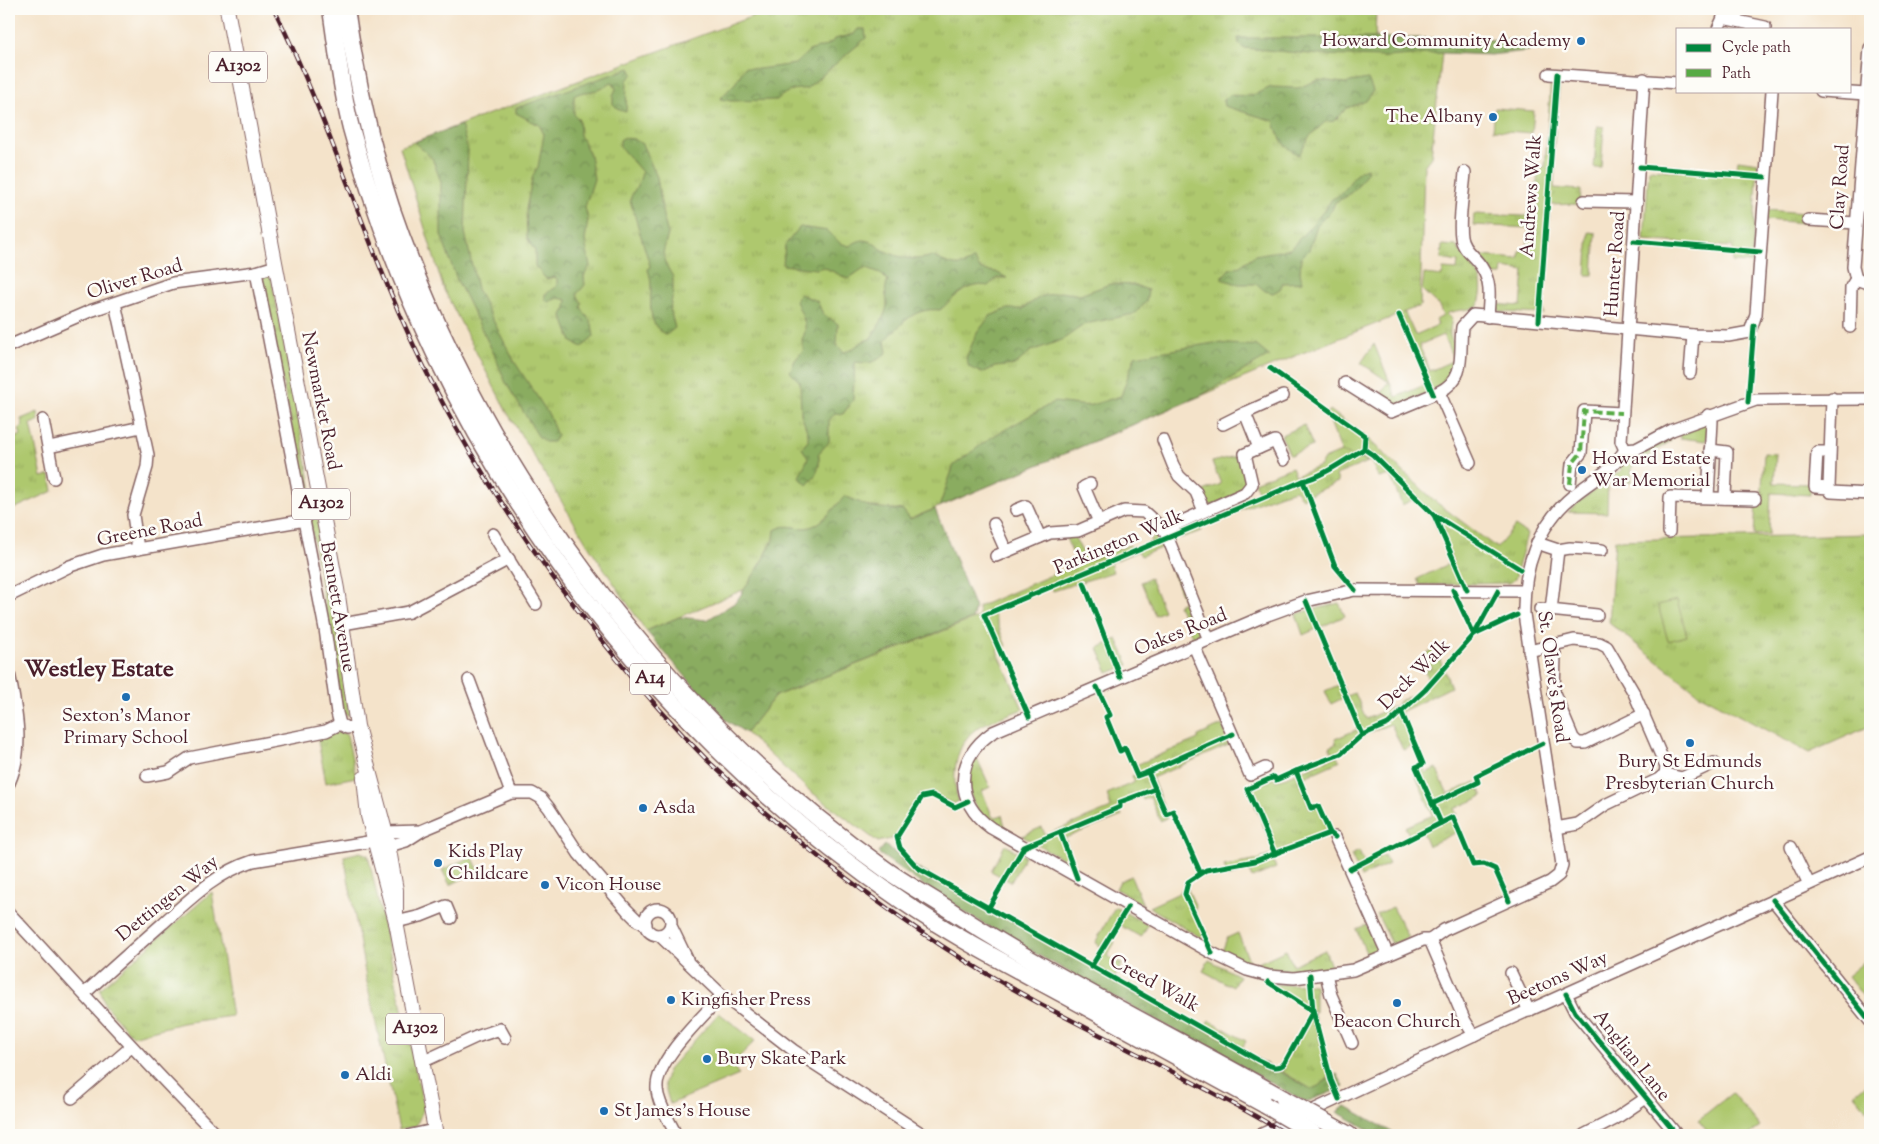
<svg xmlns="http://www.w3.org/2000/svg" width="1879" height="1144" font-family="'Sorts Mill Goudy',serif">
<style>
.grass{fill:url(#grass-tufts);stroke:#7c744c}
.forest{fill:url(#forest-crowns);stroke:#6a6646}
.pitch{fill:#aec86e;stroke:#7c744c}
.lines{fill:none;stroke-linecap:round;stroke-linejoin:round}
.minor-casing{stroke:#866463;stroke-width:14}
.major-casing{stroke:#866463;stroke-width:16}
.highway-casing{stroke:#866463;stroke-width:19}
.minor{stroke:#fff;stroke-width:11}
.major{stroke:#fff;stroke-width:14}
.highway{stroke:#fff;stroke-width:16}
.rail-casing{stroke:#4a1f2b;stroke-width:4.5}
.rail{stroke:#fdfcf7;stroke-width:2.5;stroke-dasharray:8;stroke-linecap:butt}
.highway-bridge-casing{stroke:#866463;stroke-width:19;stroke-linecap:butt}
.highway-bridge{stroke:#fff;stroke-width:16}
.quiet{stroke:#57aa44;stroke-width:4;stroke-dasharray:8 4;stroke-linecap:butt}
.cycleway-casing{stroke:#fdfcf7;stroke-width:8}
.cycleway{stroke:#00873e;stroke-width:5}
.poi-dot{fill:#1f6fb2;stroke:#fdfcf7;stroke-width:2}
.labels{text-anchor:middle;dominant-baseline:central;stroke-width:5;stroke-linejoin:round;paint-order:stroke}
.shield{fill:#fdfcf7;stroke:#806168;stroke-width:1}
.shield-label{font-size:18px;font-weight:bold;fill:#4a1f2b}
.poi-label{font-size:19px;fill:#4a1f2b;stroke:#fdfcf7;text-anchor:start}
.street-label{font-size:19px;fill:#4a1f2b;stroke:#fdfcf7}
.district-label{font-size:24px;font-weight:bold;fill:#4a1f2b;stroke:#fdfcf7}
</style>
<defs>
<pattern id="grass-tufts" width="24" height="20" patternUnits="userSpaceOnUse" patternTransform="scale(1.25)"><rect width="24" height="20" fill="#aec86e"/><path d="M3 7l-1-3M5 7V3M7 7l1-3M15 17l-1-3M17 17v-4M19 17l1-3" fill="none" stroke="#97ab5f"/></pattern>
<pattern id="forest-crowns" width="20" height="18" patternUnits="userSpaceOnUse" patternTransform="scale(1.25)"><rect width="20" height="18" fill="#8aac61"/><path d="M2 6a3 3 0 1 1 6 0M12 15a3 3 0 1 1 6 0" fill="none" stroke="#738b50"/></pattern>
</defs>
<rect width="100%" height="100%" fill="#fdfcf7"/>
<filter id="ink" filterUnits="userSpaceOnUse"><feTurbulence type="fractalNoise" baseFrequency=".02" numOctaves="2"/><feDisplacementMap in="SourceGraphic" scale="10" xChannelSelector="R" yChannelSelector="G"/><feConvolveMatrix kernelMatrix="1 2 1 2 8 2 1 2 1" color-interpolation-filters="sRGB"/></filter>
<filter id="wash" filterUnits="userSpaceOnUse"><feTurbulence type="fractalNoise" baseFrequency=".0096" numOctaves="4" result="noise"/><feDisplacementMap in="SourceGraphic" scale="20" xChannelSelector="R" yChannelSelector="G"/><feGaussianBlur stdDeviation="1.12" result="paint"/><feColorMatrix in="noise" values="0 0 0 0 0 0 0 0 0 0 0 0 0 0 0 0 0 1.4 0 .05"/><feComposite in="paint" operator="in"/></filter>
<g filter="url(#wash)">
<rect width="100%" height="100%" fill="#f4e3ca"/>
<g class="grass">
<path d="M772,9H1376L1375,39L1442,53L1431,157L1424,166L1420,306L1402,313H1405L1415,335L1438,325L1436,320L1443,316L1439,306L1422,290L1424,274L1442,276L1443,269L1457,270L1458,262L1441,259L1442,245L1456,246C1472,269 1489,275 1478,306C1468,311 1457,309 1446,314L1452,318C1450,330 1447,338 1457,346L1456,358H1453L1443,335L1419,345L1430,371L1452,361H1456V373L1432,391L1398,315L1300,354L646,631L588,545L507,412L444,290L400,147Z"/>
<polygon points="1551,78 1560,78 1552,168 1555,168 1554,188 1581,190 1580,204 1550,205 1543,314 1501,312 1495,304 1521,306 1524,271 1503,268 1502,275 1494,275 1481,256 1519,259 1520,251 1527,249 1529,228 1473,225 1474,214 1525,216 1535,213 1538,166 1545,167"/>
<polygon points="1597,126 1604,127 1601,168 1594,168"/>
<polygon points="1738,160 1758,163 1752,263 1732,262 1733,247 1644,240 1649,169 1736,175"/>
<polygon points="1767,210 1804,213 1804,223 1766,220"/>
<polygon points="1589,232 1596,233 1593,275 1586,275"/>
<polygon points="262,276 271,276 338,627 349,715 343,714 312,532"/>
<polygon points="1374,344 1396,397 1427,384 1431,392 1393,409 1376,401 1389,382 1361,363"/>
<polygon points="1330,410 1368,439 1436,502 1497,548 1515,526 1527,534 1515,579 1510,583 1420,585 1417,579 1453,562 1432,517 1414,499 1402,505 1390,475 1379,478 1371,462 1342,453 1327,414"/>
<polygon points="38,412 39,421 31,424 42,477 50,475 53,491 9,511 9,441 21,435 19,429 23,426 21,419"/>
<polygon points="1703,422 1708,425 1706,441 1680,438 1679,433"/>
<polygon points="1304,425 1313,446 1290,455 1281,435"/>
<polygon points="1669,437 1671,441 1632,466 1631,482 1617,481 1608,483 1607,513 1568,512 1580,501 1622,470 1619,467 1644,449"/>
<polygon points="1341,452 1368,462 1336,475 1338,482 1302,498 1295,490 1281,494 1200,525 1202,531 1180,538 1176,528 1259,493 1254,482 1292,467 1296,476 1320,466 1324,459"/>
<polygon points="1764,453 1776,454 1774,483 1810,484 1810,495 1771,493 1769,534 1754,535 1756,504 1761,504"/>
<polygon points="1239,455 1248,482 1242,491 1211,506 1201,492 1221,484 1212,462"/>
<path d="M1164,533L1202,632L1193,638L1178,605L1184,602L1163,547L1141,556L1138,551L1110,563L1113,572L1053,591L1051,587L993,612L1006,646L997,650L1023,709C1008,715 989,720 976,729C955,744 950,779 959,801L953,804L932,794L921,796L895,838L878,842L810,791L746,733L775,696L979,617L978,607L1077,564L1066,538L1074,536L1087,561L1129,545L1134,549L1151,543L1150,539Z"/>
<polygon points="1870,534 1870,726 1809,753 1699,694 1609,623 1615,540"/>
<polygon points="1150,578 1164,611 1155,615 1141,582"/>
<polygon points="1339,603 1345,616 1303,635 1296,614"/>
<polygon points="1117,639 1129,665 1108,673 1098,648"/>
<polygon points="1436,650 1451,687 1401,712 1414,745 1403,750 1391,724 1358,737 1341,752 1333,755 1329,747 1336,744 1335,739 1358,729 1345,697 1331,704 1325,691 1341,684 1347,696 1355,693 1366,719 1397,705 1399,701 1417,693 1429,683 1425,671 1431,668 1426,654"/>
<polygon points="1222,725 1231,744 1152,778 1168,817 1160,821 1150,797 1143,800 1141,794 1121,803 1119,808 1122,816 1065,838 1072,864 1022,836 1042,827 1045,835 1111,808 1107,794 1135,782 1132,776 1139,773 1136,765 1198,739 1198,736"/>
<polygon points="340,732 347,735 356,777 326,783 317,736"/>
<path d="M976,756L990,787L982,791L993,818L1002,815L1006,830C973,816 960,789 976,756Z"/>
<polygon points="1337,756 1340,761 1300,779 1297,774 1310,808 1318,806 1329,829 1275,853 1248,789 1274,778 1276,781"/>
<polygon points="1422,764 1426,773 1436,768 1448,794 1476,782 1483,796 1454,809 1457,814 1454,816 1461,830 1428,846 1422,831 1410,836 1405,827 1433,815 1412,768"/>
<polygon points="1005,845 1025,856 1011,882 991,871"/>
<polygon points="1359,851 1364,863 1384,855 1389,864 1361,877 1351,855"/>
<polygon points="360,852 368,855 424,1108 416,1126 399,1130 366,978 344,856"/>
<polygon points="1271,855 1276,868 1252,878 1248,869 1228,877 1224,866 1254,861"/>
<polygon points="472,856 479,871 450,885 442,870"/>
<polygon points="1131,876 1143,905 1116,889 1120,881"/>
<polygon points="1186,886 1196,907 1194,909 1205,940 1149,907 1177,894"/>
<polygon points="212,892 232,1016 182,1023 132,1036 105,1005 100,989"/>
<polygon points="1115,907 1148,925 1141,937 1117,924 1109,938 1115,942 1107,956 1122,964 1114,979 1091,966 1102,947 1095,943"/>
<polygon points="1393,907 1408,938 1392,944 1377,914"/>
<polygon points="1366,925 1377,950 1367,955 1356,929"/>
<path d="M1238,933L1249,961L1256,964L1286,950L1293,965L1325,950L1332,969C1293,973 1257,970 1222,952L1227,938Z"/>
<polygon points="1209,960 1239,976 1233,987 1203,971"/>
<polygon points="1274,984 1315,985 1315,1012 1273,986"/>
<polygon points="1313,1012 1329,1077 1320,1087 1311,1089 1281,1071"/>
<polygon points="1209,1020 1246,1041 1241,1050 1203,1029"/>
</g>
<g class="forest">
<path d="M858,29H865L866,38L806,89C795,88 786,91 777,100L731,101L720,99L736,82L745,67L759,69L795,64L809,51L828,45L835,39L854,34Z"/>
<polygon points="1238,38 1435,38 1546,41 1546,49 1490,55 1442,53 1384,57 1321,55 1243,48 1239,44"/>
<path d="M630,68L633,74L627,80L626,112L619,110L613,104V95L616,89L613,82C608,83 607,85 603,88C594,93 582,90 574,96V114L579,120L580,135L590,155L594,179L585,207L588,219L585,241L590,266L584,276L585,285L577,294L582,304L581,307L592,324L594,337L582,347L572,342L562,315L566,308L567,300L558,298L548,302L545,299V294L557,286V279L555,277L546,279L535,266V251L527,238L526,209L533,175L538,167L544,134L539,125L516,113V108Z"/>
<path d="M1368,79L1373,91L1366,101L1347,108L1334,121L1325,122L1309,137L1299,155C1284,148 1278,137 1274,121L1224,106L1223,101L1229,95L1251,96L1271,87L1298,88L1318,80L1345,83Z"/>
<polygon points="461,125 468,151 465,232 477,289 514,361 549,415 557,436 553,442 545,442 538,436 506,383 494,354 457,280 441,235 441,182 432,158 414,142"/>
<path d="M623,138L634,139L642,144L657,177L663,216L668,234L663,253L665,263L673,277V293L670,309L675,328L666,335C640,320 657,291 648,270L650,266L630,200C633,190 640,184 642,172L620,147V140Z"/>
<path d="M1367,168V172L1357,187L1346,197L1335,202L1332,210L1317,225L1309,250L1301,258L1300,272L1302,282L1283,283L1280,289L1273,293L1265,291L1257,284H1238L1221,279L1229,269L1240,266L1255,255L1290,249C1305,232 1320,218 1332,199C1350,193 1349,172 1367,168Z"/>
<path d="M800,227L828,231L840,243L849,246C855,243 861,238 868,241C874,242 879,248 885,251C900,258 916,262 932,256C947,263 959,271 974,259L981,270L996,272L1007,278H997L988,286C967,282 955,297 940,310C913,307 903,323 885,341L887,352C876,363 870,364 855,362L853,400L843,414L836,413L829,420V442L818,454C822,467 816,476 807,485L799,477L808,458L802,448L808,441V434L801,414L800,382L790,372L795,360L804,350L802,339C810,326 801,314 796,301L800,294L817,301L823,314L838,324L837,346L844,352C855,350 859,341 870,339C876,330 886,316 887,305C887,295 883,291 888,281L880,273L865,267L848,279L824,267L816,269L783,265L785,245Z"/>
<polygon points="1110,284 1134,285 1148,290 1146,302 1134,314 1085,324 1062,340 1031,351 1015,365 995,367 982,373 969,367 966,358 977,333 990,316 1007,309 1022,309 1040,297 1060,292 1080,295"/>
<polygon points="1214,343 1257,346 1269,356 1200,396 939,507 954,465 992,437 1054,402 1088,406 1121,396 1135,356"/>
<path d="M845,496L870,507L903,510L910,519L935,509L975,608L972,619L775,696L746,733L721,717L646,631L679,617L707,620L736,602L762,562L774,538L775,530C788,521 800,532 813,526C825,521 836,505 845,496Z"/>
<path d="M885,845L910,864L1311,1089C1322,1086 1327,1078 1337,1074L1344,1087L1306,1102L1016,943L941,898L878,853Z"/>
<polygon points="1346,1106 1397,1135 1378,1135 1337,1112"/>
</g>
<g class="pitch">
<polygon points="1495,108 1534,111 1532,133 1493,130"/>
<polygon points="1677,600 1687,636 1668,641 1658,605"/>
<polygon points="1870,957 1870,1005 1847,976"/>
<polygon points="719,1013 755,1041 732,1064 739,1075 670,1104 664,1084 668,1070"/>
<polygon points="1870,1081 1870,1113 1854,1094"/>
<polygon points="1732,1093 1760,1127 1749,1135 1710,1135 1698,1120"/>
</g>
</g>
<g filter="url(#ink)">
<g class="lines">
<g class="minor-casing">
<g id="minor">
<polyline points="1723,18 1765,27 1765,29"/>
<polyline points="1718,29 1723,18 1723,9"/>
<polyline points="1549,74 1678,83"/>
<polyline points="1821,91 1866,94"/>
<path d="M1465,172C1464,191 1458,218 1461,237C1462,250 1476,257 1482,268C1492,283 1489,300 1488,317"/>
<polyline points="1584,201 1637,202"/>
<polyline points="1808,220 1856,223"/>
<polyline points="256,272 325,629 337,713 340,724 347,728 357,726"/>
<polyline points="1856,279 1853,267 1870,48"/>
<polyline points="1856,279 1870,284"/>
<polyline points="115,303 148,455 147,467 133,515 138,549"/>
<polyline points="1850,327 1851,287 1856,279"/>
<polyline points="9,346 90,311 173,283 256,272 276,266"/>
<polyline points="1690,373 1693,335"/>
<polyline points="1345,383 1391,412 1439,392"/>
<polyline points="1832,398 1829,488 1831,492 1870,494"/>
<polyline points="43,420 54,478"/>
<polyline points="1223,424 1245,413"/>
<polyline points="1163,440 1173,465 1179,476 1196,492 1204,511"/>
<polyline points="49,447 141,427"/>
<polyline points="1259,448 1275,441 1284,460"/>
<path d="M1625,450L1621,441C1628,320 1637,200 1644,79"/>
<polyline points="1625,450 1636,449 1672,430 1756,400 1870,399"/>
<polyline points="1710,450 1727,452 1725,498"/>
<path d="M1470,463L1439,392C1467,378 1459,354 1462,327L1473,315L1693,335L1728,336L1750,332L1756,314L1772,91"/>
<polyline points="1090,484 1084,487 1099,522"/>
<polyline points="1570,484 1572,464 1581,453 1584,411 1622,413"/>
<polyline points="1829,488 1815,487 1817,452 1829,452"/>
<polyline points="1708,497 1712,421 1708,415"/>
<polyline points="1016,510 1026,506 1040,537"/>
<polyline points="994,524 1006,551"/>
<polyline points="1165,531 1174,525 1245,493 1252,484 1245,454 1259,448 1245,413 1283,396"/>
<polyline points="1669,532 1670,497 1755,499"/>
<polyline points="493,534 536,604"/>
<polyline points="1537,543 1558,550 1570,548 1602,550"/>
<polyline points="996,556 1050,533 1078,531 1124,511 1144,512 1165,531 1209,640"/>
<polyline points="9,596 70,566 103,555 305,520"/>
<polyline points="1540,609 1597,615"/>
<polyline points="1551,610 1558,550"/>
<polyline points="343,624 409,612 509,559"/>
<polyline points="1194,646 1250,775 1265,768"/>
<polyline points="1529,651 1574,640 1599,643 1607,647 1634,693 1666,767 1665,774 1659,779 1605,805 1578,824 1556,828"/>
<polyline points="1555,654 1554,693 1573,738 1578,743 1585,743 1644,714"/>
<path d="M9,673C16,709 25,748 9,783"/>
<polyline points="469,680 511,793"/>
<polyline points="1665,774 1682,778 1714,763"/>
<polyline points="147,776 168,772 189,758 326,731 340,724"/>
<polyline points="378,836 385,832 421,831"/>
<polyline points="1335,837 1388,955"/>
<polyline points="381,846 389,846 406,841 423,830 511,793 532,793 541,798 549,808 579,854 627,910 638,921 646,924"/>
<polyline points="1791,847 1809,884"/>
<polyline points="1773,900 1870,1021"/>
<circle cx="658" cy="922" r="13"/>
<path d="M9,913C78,987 145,1063 217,1135"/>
<polyline points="396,922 421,916 446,906 451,918"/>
<polyline points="671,926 687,959"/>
<polyline points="659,935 722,995 793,1050 924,1135"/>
<path d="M1430,940L1444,930L1550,882L1559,875L1562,865L1524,614C1523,569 1537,525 1574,495C1592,480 1612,471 1625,450"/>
<polyline points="1511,973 1529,1011"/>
<polyline points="1326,974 1331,995 1352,1043"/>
<path d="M85,993C110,970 136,947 162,924C190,899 216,873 253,861L374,841"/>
<polyline points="1566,994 1575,1012 1677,1135"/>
<path d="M1474,1035L1465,1021L1430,940H1423L1353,970L1294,978L1269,976L1247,970L1212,953L991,828C953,801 955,758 993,732L1262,617L1306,601L1355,590L1524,591"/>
<polyline points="422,1062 476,1037 500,1029 505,1038"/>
<polyline points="72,1098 131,1047"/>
<polyline points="411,1135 434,1130"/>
<path d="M676,1135C670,1121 658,1105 657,1089C655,1060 703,1017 722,995"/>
<polyline points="1260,1135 1474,1035 1870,857"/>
<polyline points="1584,1135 1615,1119 1646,1098"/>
</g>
</g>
<g class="major-casing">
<g id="major">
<polyline points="227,9 337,589 357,726 387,838 396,890 396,922"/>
<polyline points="364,778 368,816 396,922 436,1135"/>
</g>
</g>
<g class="highway-casing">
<g id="highway">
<path d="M331,9C337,49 341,89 351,128C434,437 638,721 902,901C954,937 1011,966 1066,996C1132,1032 1198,1069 1265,1105"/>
<path d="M346,9C356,76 370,143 391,207C479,465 663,712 885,869C903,882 923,893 942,905C1052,977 1170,1034 1284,1099"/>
<polyline points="1329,1124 1349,1135"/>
</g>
</g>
<use href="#minor" class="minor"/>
<use href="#major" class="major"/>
<use href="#highway" class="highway"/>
<g class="rail-casing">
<path id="rail" d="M274,9C334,129 369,259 430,379C479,475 540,565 608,648C639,687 672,725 707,760C779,829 859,891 942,946C1052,1018 1175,1067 1288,1135"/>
</g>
<use href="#rail" class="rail"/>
<g class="highway-bridge-casing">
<g id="highway-bridge">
<polyline points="1284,1099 1329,1124"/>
<polyline points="1265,1105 1313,1133"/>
</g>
</g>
<use href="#highway-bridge" class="highway-bridge"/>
<polyline class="quiet" points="1570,484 1572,464 1581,453 1584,411 1622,413"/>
<g class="cycleway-casing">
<g id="cycleway">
<polyline points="1640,167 1765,177"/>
<polyline points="1634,241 1760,252"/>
<polyline points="1399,315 1433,394"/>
<polyline points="1539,321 1557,74"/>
<polyline points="1270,368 1365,436 1364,449 1373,455 1434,515 1467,590"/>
<polyline points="1748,402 1754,326"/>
<polyline points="1303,481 1335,566 1355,590"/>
<polyline points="1434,515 1520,569"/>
<polyline points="1084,583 1120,677"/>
<polyline points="1453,590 1474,635 1517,615"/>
<polyline points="1306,601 1362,735"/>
<polyline points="1097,687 1110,715 1106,717 1120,751 1125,748 1137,776 1148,772 1166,814 1173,811 1200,872"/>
<polyline points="1401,711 1423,764 1416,767 1441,823"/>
<path d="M1029,717L984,615L1303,481C1324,476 1344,460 1364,449"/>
<polyline points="1296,771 1341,754 1362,735 1388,724 1425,690 1474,635 1498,591"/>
<polyline points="1148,772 1233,734"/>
<path d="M968,801L955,807L932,795L922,797L897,837L900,848L918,868L1258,1060C1267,1064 1275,1071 1284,1064L1313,1011L1268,982"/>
<polyline points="1432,804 1478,782 1476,776 1543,743"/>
<polyline points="1275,854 1247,789 1274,777 1276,780 1296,771 1311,808 1318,806 1330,833 1335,837"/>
<polyline points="1350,869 1453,817 1473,865 1484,864 1495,869 1509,901"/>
<polyline points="1077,878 1060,832 1120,807 1120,802 1155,789"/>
<polyline points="1773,900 1870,1021"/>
<polyline points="988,909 1024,847 1060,832"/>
<polyline points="1212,953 1185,894 1188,882 1206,870 1255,861 1330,833"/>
<polyline points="1091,967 1128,907"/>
<polyline points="1310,975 1313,1011 1331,1080 1339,1099"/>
<polyline points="1566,994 1575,1012 1677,1135"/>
</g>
</g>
<use href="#cycleway" class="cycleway"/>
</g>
</g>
<g class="poi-dot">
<circle cx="1581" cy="41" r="5"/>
<circle cx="1493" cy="117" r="5"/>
<circle cx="1582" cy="470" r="5"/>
<circle cx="126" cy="697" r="5"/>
<circle cx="1690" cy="743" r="5"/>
<circle cx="643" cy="808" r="5"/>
<circle cx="438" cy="863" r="5"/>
<circle cx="545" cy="885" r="5"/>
<circle cx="671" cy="1000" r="5"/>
<circle cx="1397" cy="1003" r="5"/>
<circle cx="707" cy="1059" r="5"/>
<circle cx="345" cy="1075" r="5"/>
<circle cx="604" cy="1111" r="5"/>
</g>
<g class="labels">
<g class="shield">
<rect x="209" y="51.5" width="58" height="31" rx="4"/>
<rect x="292" y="488.5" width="58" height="31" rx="4"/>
<rect x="630" y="663.5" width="40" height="31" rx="4"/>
<rect x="386" y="1013.5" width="58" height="31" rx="4"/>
</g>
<g class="shield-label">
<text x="238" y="67">A1302</text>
<text x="321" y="504">A1302</text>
<text x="650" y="679">A14</text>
<text x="415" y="1029">A1302</text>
</g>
<g class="poi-label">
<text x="1571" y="41" text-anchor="end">Howard Community Academy</text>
<text x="1483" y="117" text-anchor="end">The Albany</text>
<text x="1592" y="459">Howard Estate<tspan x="1592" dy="22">War Memorial</tspan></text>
<text x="126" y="716" text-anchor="middle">Sexton's Manor<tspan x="126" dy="22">Primary School</tspan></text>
<text x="1690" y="762" text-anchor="middle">Bury St Edmunds<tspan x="1690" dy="22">Presbyterian Church</tspan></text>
<text x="653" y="808">Asda</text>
<text x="448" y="852">Kids Play<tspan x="448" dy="22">Childcare</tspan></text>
<text x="555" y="885">Vicon House</text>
<text x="681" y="1000">Kingfisher Press</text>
<text x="1397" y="1022" text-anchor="middle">Beacon Church</text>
<text x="717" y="1059">Bury Skate Park</text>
<text x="355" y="1075">Aldi</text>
<text x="614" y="1111">St James's House</text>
</g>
<g class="street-label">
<text transform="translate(1841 187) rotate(-86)">Clay Road</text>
<text transform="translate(1532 196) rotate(-86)">Andrews Walk</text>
<text transform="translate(1616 264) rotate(-86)">Hunter Road</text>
<text transform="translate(135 280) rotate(-17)">Oliver Road</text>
<text transform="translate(320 401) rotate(79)">Newmarket Road</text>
<text transform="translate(150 531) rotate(-11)">Greene Road</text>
<text transform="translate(1119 543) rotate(-23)">Parkington Walk</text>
<text transform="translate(337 607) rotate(80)">Bennett Avenue</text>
<text transform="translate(1181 633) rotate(-22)">Oakes Road</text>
<text transform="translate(1415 675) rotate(-45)">Deck Walk</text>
<text transform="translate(1552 677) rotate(82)">St. Olave's Road</text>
<text transform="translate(168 899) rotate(-39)">Dettingen Way</text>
<text transform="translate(1558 979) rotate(-24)">Beetons Way</text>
<text transform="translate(1154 984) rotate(29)">Creed Walk</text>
<text transform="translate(1631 1056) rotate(51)">Anglian Lane</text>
</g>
<g class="district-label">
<text x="99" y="670">Westley Estate</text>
</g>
</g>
<rect width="1879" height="1144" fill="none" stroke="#fdfcf7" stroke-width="30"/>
<rect x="1676" y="28" width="175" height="65" fill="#fdfcf7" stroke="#b5a4a5"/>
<rect x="1686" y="44" width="25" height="8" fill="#00873e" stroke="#b5a4a5"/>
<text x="1722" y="52" font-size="15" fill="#4a1f2b">Cycle path</text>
<rect x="1686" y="69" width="25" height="8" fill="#57aa44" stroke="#b5a4a5"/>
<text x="1722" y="78" font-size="15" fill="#4a1f2b">Path</text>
</svg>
